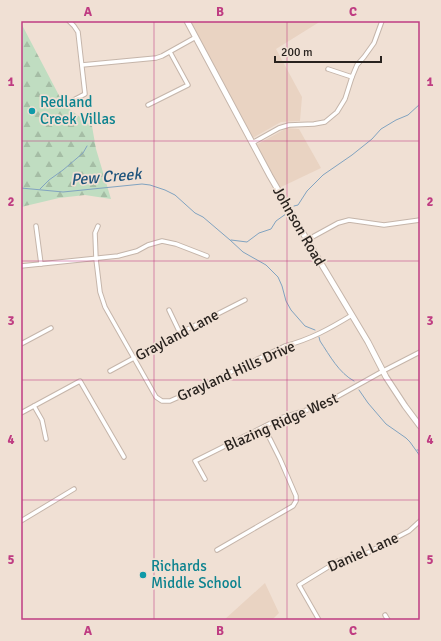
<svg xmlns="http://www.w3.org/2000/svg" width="441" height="641" font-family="Signika,sans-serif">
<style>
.built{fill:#e9d3c2}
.forest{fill:url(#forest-firs)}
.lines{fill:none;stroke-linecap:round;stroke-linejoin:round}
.stream{stroke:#81a3c0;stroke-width:1}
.street-casing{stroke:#c5b5aa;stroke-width:5.5}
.secondary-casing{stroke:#c5b5aa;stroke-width:7}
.street{stroke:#fff;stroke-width:3.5}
.secondary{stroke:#fff;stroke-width:5}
.grid{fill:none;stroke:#bf3c82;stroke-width:1;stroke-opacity:0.55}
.culture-dot{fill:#0f9aa8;stroke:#f0e0d4;stroke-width:1.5}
.labels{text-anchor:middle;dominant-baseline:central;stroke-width:3.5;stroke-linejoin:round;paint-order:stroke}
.culture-label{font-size:15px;fill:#0d838f;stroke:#f0e0d4;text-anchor:start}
.street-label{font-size:15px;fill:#29231f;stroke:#f0e0d4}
.water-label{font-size:16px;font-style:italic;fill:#1e547c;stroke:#f0e0d4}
.neatline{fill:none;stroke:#bf3c82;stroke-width:1.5}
.grid-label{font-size:13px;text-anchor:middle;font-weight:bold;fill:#bf3c82}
</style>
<defs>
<pattern id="forest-firs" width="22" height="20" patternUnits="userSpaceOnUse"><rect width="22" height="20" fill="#c0ddc1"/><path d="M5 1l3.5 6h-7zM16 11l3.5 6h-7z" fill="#a5bda5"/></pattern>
</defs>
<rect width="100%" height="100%" fill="#f0e0d4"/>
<g class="built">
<polygon points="189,21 321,21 276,49 302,97 300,121 281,122 251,139 223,82"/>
<polygon points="287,128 299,129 321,168 279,188 256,145"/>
<polygon points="265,583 279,613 272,620 224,620"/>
</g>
<polygon class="forest" points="21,23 64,105 92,126 96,149 111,199 85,195 59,198 21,207"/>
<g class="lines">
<g class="stream">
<polyline points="21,188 63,192 142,184 150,185 165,190 175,195 195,213 203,217 230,240 243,252 266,265 278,277 282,286 286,301 291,310 305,326 315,330"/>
<polyline points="40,189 49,180 63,170 83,153 87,146"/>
<polyline points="294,206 298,205 307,191 323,175 352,155 372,139 381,129 396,120 408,115 420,104"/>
<polyline points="231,240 247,242 259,233 271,229 276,221 283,216 286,214"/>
<path d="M319,337L320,341C330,356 339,373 354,381"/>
<polyline points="359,390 368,403 386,424 406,438 410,442 420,456"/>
<polyline points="417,450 420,450"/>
</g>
<g class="street-casing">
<g id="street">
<polyline points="82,65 156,58 162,56 196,37"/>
<polyline points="328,69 352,77"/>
<polyline points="68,103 85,94 78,32 74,26 69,21"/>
<polyline points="148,105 188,85 170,52"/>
<polyline points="252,143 279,128 289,125 314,124 325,122 337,112 345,99 352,77 357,65 364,57 374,43 382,21"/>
<polyline points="36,226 41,264"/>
<path d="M98,226L95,233L96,259L100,292L105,307L156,397L162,401H170L179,397L285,346C311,339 329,329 352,315"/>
<polyline points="307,240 338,223 349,220 384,225 420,220"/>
<polyline points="21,266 118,256 137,251 148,245 162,241 176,244 207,256"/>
<polyline points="169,310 180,333"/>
<polyline points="21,344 51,328"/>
<polyline points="110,371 180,333 245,300"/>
<polyline points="34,406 42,420 46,439"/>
<polyline points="21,413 80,381 124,457"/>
<polyline points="205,479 195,461 281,418 307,410 324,404 383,371 420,352"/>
<polyline points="21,521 74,489"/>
<polyline points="217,550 293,506 296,501 296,496 280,459 264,427"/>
<polyline points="385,615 388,620"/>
<polyline points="319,620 299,585 338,561 347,558 362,555 369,552 409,531 420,521"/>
</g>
</g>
<g class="secondary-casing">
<polyline id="secondary" points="187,21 270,176 307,240 368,342 386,377 405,406 420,426"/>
</g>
<use href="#street" class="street"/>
<use href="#secondary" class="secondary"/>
</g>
<path class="grid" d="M154,21V620M287,21V620M21,141H420M21,261H420M21,380H420M21,500H420"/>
<g class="culture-dot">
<circle cx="32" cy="111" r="4"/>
<circle cx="143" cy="575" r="4"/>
</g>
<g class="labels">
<g class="culture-label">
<text x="40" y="102">Redland<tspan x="40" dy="17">Creek Villas</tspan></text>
<text x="151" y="566">Richards<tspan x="151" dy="17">Middle School</tspan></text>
</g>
<g class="street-label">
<text transform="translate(299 226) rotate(60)">Johnson Road</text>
<text transform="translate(177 335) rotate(-28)">Grayland Lane</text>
<text transform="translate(236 371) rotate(-24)">Grayland Hills Drive</text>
<text transform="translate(281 422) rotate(-24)">Blazing Ridge West</text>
<text transform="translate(363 552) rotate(-24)">Daniel Lane</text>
</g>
<g class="water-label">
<text transform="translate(106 177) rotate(-5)">Pew Creek</text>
</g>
</g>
<rect width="441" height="641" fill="none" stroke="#f0e0d4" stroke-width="44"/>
<path d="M275 56v6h106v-6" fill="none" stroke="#29231f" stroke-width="2"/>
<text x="281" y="56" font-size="12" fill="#29231f" stroke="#f0e0d4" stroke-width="3" paint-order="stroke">200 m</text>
<rect x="22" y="22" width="397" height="597" class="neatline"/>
<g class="grid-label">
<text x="88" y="16">A</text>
<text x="220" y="16">B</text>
<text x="353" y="16">C</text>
<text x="11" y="86">1</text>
<text x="430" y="86">1</text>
<text x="11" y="206">2</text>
<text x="430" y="206">2</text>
<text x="11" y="325">3</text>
<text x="430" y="325">3</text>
<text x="11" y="444">4</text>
<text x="430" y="444">4</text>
<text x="11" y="564">5</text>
<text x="430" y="564">5</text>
<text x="88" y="635">A</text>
<text x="220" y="635">B</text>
<text x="353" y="635">C</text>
</g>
</svg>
